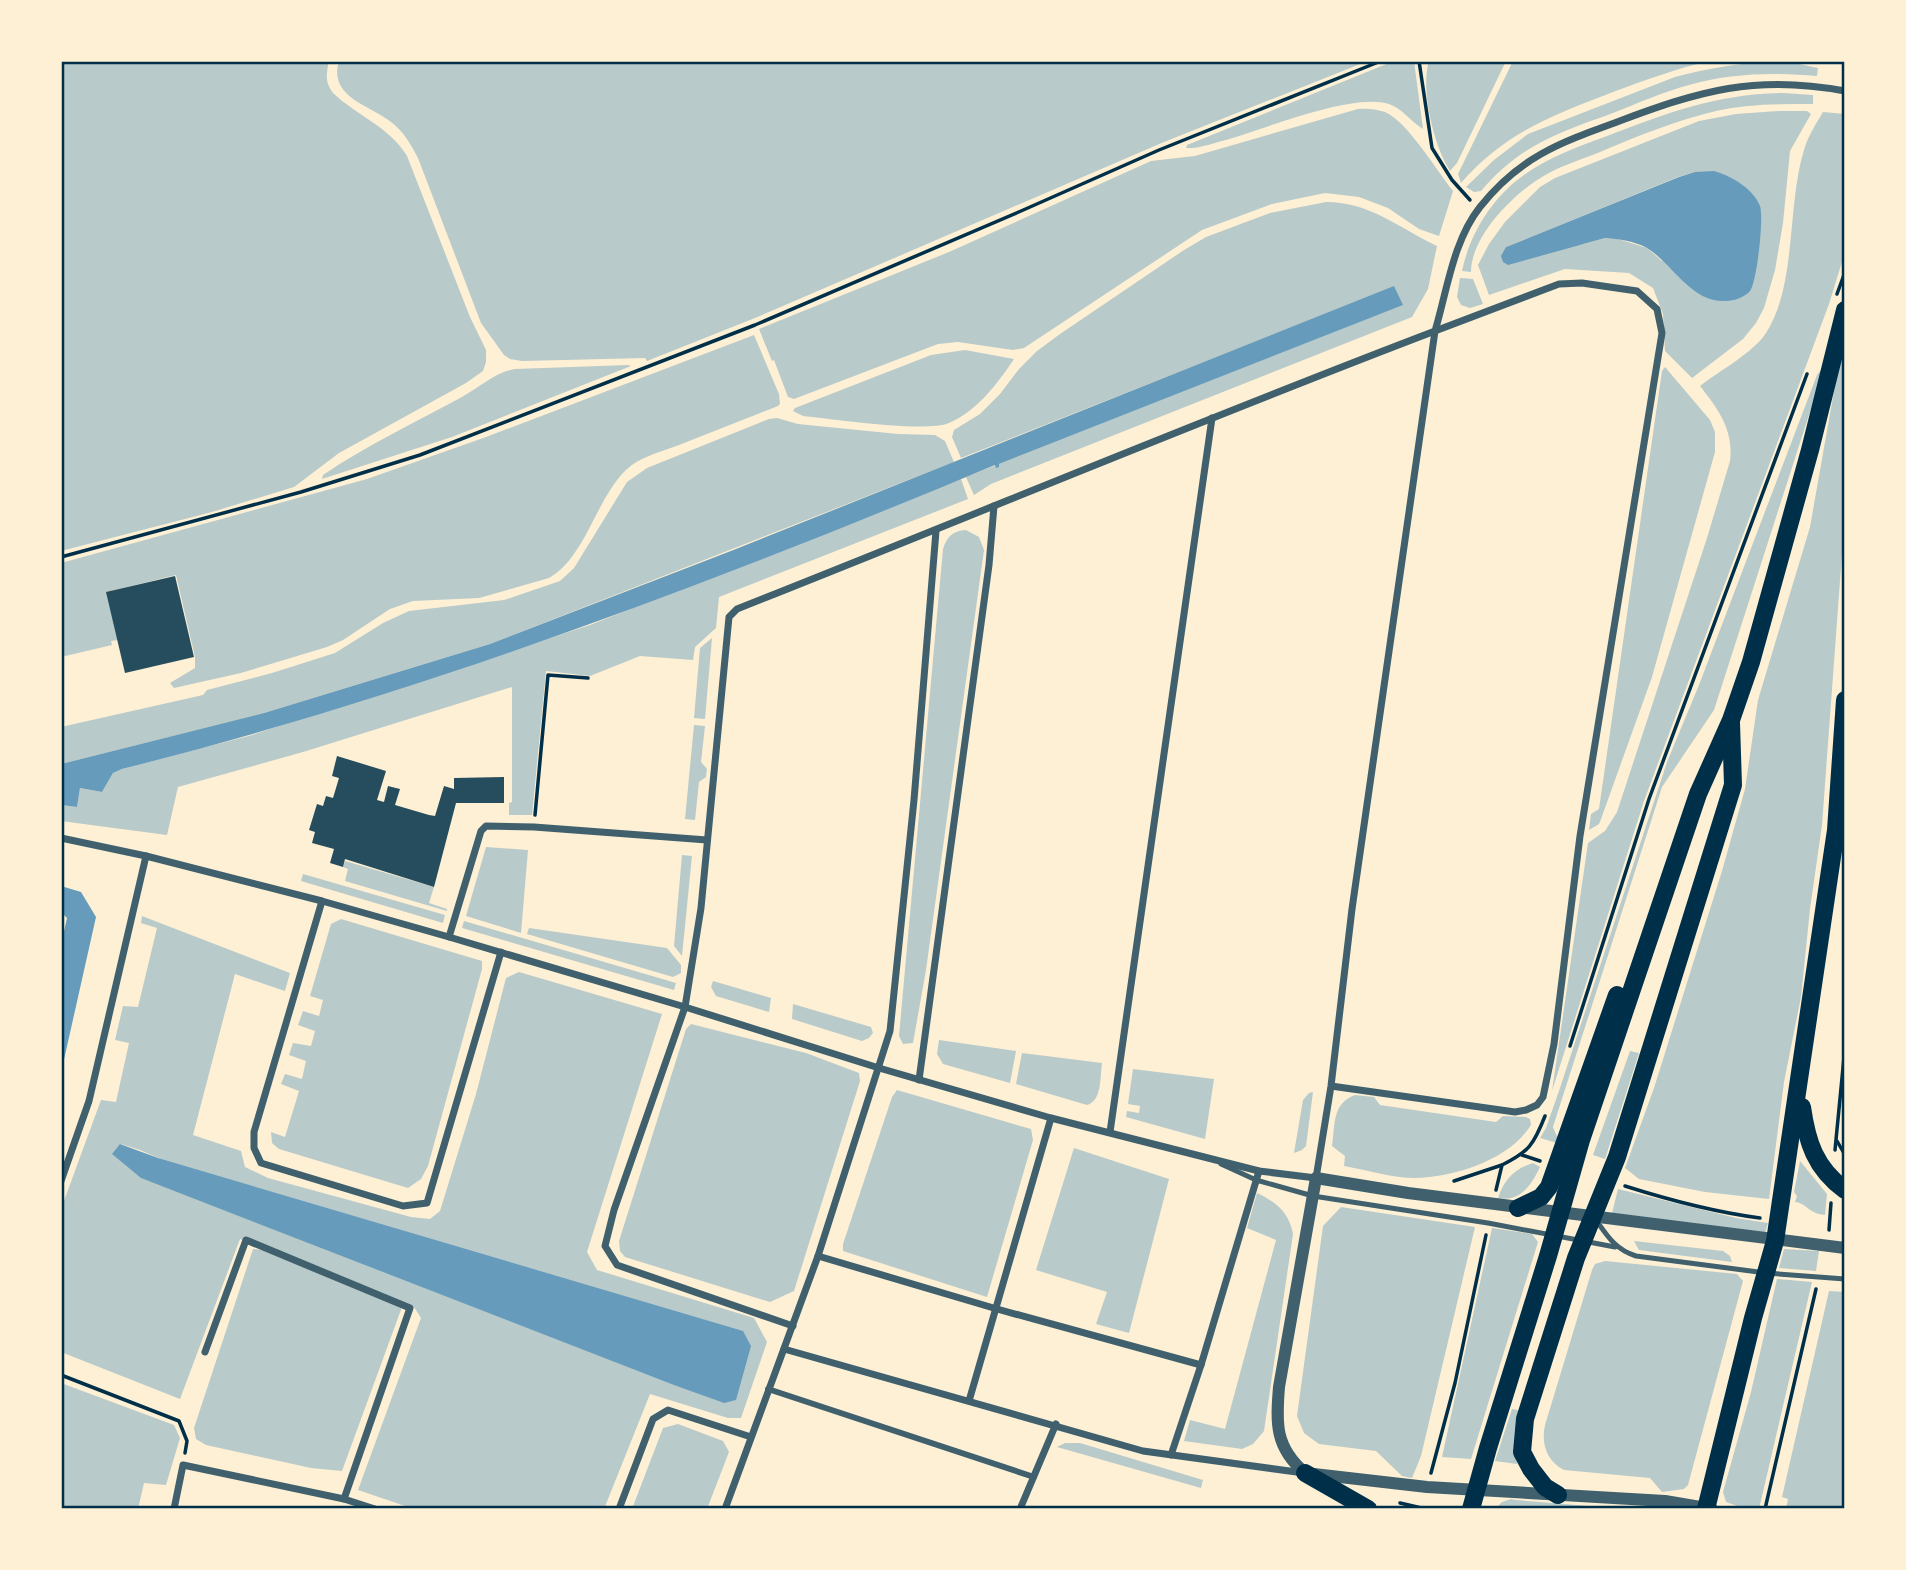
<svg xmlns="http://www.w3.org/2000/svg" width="1906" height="1570" font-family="'Varela Round',sans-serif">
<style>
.green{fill:#b9caca;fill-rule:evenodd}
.water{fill:#669bbc}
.building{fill:#264d5e}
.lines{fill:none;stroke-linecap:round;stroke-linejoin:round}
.path{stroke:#003049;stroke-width:3.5}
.service{stroke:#3f606c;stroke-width:5}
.pedestrian{stroke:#3f606c;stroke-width:6}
.minor{stroke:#3f606c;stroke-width:7}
.tertiary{stroke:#3f606c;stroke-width:12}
.primary{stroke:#003049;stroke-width:18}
.neatline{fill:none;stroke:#003049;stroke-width:2.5}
</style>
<rect width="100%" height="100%" fill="#fdf0d5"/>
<g class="green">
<path d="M61,61H329C326,75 325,82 333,93C356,115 391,128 407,156L470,317L486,350V362L483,371L466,383L339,453L294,487L212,512L61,551Z"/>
<path d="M339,61L431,62L1368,61L1164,142L755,318L647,361L645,358L522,361L510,359L504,355L481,323L418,158C410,143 404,132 391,122C369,105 328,97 339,61Z"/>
<path d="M1394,61H1414L1423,129C1411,122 1403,109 1389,104C1352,92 1263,130 1222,141C1211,144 1197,149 1186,148L1187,145Z"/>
<path d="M1429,61H1506L1457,163L1450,171C1434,147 1420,89 1429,61Z"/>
<path d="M1513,61H1711C1677,68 1646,80 1613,92C1553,115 1504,133 1461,183L1458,174Z"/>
<path d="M1785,61L1818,68L1817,76C1775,72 1730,73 1689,85C1663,92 1638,103 1613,113C1558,133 1520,145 1481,191L1474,192L1466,187L1494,160L1528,134L1675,77C1711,67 1748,62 1785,61Z"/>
<path d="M1783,93L1813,95V104C1781,104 1747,104 1716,111C1677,120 1638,136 1600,152C1580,160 1560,166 1542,177C1512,195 1471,237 1471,272L1462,271C1469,237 1489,203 1516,181C1543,159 1575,148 1607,136C1667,113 1717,94 1783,93Z"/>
<path d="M1358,109C1367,108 1376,109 1385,112C1407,121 1437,171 1453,191L1439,236L1419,229L1388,208L1359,197L1325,193L1272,204L1202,230L1024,348L1013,350L958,342L938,344L794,399L788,397L774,360L772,361L759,329L949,252L1151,161L1195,156Z"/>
<path d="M1778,111H1807L1811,114L1790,151L1783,223L1775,270L1764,308L1756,323L1743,339L1692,378L1665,351L1663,314L1653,288L1629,273L1565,269L1489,295L1478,265L1489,244L1505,222L1540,187L1555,178L1699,121L1736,114ZM1695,172L1662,261L1647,248L1618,239L1605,238L1584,244L1506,247L1678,177Z"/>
<path d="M1823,112L1845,114V252L1829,304L1644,801L1552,1091L1588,843L1605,831L1617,812L1707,538L1730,461C1734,430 1718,409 1700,386C1719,371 1753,353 1766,333C1797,285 1787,204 1804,150C1808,136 1816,124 1823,112Z"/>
<path d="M1326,202C1370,202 1399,228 1437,246L1428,289L1412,317L991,484L974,495L966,477L1402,305L1394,287L961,458L952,437L954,430L980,414L1000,394L1019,369L1037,351L1060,334L1184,250L1206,237L1270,213Z"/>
<polygon points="1460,278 1473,279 1483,304 1470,308 1461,305 1457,297"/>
<polygon points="1845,329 1845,513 1822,825 1810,909 1801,997 1784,1082 1769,1199 1705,1192 1639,1179 1625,1168 1654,1088 1722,871 1745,789 1758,700 1810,527"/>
<path d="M754,335L779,394L780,404L778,406C745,419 712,432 679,445C661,452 639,457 626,470C596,499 585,558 549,578L479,598L413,601L390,609L343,640L327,647L241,673L174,688L170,683L195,668V657L176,575L107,592L118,640L111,641L112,645L61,657V563L367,479L486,437Z"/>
<path d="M965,350L1014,359C998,383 976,412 949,423C925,433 833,419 803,416L793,411L795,408L931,355Z"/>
<path d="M628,365L631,366L452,437L322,479L323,475C367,445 416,422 462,397C480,387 496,372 515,369Z"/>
<polygon points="1825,365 1714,710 1662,787 1553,1127 1558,1139 1557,1143 1540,1138 1546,1128 1560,1088 1667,762 1699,685 1817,375"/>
<polygon points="1665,367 1710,420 1715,432 1715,452 1652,677 1601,819 1599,824 1589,830 1591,814 1599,809 1662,371"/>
<polygon points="777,418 798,424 898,434 935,435 945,441 954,462 490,644 264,713 61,764 61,727 203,695 207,690 272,673 335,653 383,623 409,611 504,600 560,581 574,568 627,482 647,468 769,419"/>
<polygon points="961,479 968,499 719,597 716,628 695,647 693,660 640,656 590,676 546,671 532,815 509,815 509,803 512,802 512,687 303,752 178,787 167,835 61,821 61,805 77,807 80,788 102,792 113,773 122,769 252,735 590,625"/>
<path d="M966,530L979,537L984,550L926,970L913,1043L903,1044L899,1036L943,549C947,536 953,531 966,530Z"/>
<polygon points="712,638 705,719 694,718 700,648"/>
<polygon points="694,725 705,726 701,762 707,769 706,777 699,782 695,820 685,819"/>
<polygon points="486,847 528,850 521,933 466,916"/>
<polygon points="682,855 692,856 682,956 674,946"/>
<polygon points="345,861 434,887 429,903 447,909 447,911 345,881 348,869 343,867"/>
<polygon points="303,874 445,915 443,923 301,881"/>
<path d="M142,916L290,973L285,991L235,974L193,1135L241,1151L245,1167L268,1178L411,1217L430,1219L440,1211L476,1094L506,978L519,972L662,1014L587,1252L597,1270L754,1318L767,1342L741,1418H728L650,1394L604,1509H414L358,1490L421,1318L414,1307L240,1239L180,1399L61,1352V1209L101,1100L116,1102L129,1043L115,1040L123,1006L138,1007L157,928L141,923ZM121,1144L140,1150L724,1403L142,1178L113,1154Z"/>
<polygon points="341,919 482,961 482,969 428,1166 421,1179 408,1188 279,1149 272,1143 271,1132 285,1137 299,1091 281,1084 285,1074 302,1079 306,1061 289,1055 293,1043 311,1046 315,1031 298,1025 303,1011 319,1016 323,1000 310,996 331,924"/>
<polygon points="464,921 676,983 674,990 462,928"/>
<polygon points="529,928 667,948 681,965 681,973 673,977 527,934"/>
<polygon points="713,981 771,998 769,1012 716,996 711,987"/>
<polygon points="793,1004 871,1027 873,1033 869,1038 862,1041 792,1019"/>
<polygon points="691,1024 806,1053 859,1073 860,1081 794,1291 770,1302 625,1257 620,1251 619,1241 686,1029"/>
<polygon points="939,1040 1016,1051 1010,1083 943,1064 937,1054"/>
<polygon points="1630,1051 1639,1053 1605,1159 1593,1155"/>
<path d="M1022,1053L1102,1063C1100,1077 1102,1101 1087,1105L1016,1084Z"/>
<polygon points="1133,1069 1214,1079 1205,1139 1126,1117 1127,1111 1139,1113 1140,1106 1128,1104"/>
<polygon points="897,1090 1031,1129 1033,1140 987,1297 843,1251 843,1244 892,1097"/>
<polygon points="1313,1092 1306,1146 1302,1150 1294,1153 1303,1100 1309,1093"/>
<path d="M1355,1095L1374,1097L1380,1105L1496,1122L1503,1116L1526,1117L1530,1119L1531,1125C1509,1160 1455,1177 1415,1178C1392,1178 1367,1170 1344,1166L1345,1156L1332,1146C1335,1125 1332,1103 1355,1095Z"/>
<polygon points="1074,1148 1169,1179 1129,1333 1096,1324 1107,1292 1036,1270"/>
<path d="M1800,1161L1827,1194L1825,1215C1807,1213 1807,1203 1795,1202L1797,1196L1794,1192Z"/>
<path d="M1533,1163L1540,1167C1532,1184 1520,1203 1498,1198C1504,1180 1514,1169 1533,1163Z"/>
<polygon points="1618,1189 1736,1218 1768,1223 1765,1233 1612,1213"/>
<path d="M1257,1193C1276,1202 1289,1212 1293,1234L1264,1431L1253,1444L1242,1449L1184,1441L1190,1420L1225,1429L1276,1240L1247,1228Z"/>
<polygon points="1341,1207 1475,1227 1421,1456 1412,1478 1402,1476 1376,1451 1319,1444 1304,1433 1297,1416 1323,1226"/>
<polygon points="1492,1228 1532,1234 1538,1242 1471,1459 1442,1457"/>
<polygon points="1634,1241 1723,1251 1730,1256 1732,1262 1639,1250"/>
<polygon points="253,1249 262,1250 402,1307 342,1471 311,1468 206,1445 196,1439 194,1428"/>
<polygon points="1784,1249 1819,1251 1816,1271 1779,1268"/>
<path d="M1605,1261L1737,1274L1743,1281L1688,1485L1684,1489L1662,1492L1650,1478L1564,1470C1546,1461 1541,1443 1545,1425L1592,1270L1595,1264Z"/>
<polygon points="1777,1279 1812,1282 1759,1509 1746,1509 1726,1502 1723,1492 1751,1392"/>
<polygon points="1829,1291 1845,1292 1845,1509 1786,1509 1788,1499 1782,1497"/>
<polygon points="61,1383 174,1425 180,1438 166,1485 144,1483 138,1509 61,1509"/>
<polygon points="1512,1409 1523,1411 1515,1449 1517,1464 1495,1461"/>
<polygon points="678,1424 723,1441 729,1452 707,1509 632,1509 663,1428"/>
<polygon points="1065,1443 1080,1443 1203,1480 1201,1488 1057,1447"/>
<polygon points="1511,1499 1516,1500 1626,1509 1495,1509 1502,1502"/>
</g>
<g class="water">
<path d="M1714,171C1731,176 1753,188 1760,206C1764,217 1757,282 1750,291C1745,297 1734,301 1726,301C1691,303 1673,264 1647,248C1634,241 1619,239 1605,238L1508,265L1503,262L1501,256L1506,247L1679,177L1695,172Z"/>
<path d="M1394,286L1403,305L999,464V467L996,468L995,465C710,584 421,694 122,769L113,773L102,792L80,788L77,807L61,805V764L264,713L490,644L736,549Z"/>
<polygon points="61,886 81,892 96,917 61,1073 61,945 67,918 61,912"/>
<polygon points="120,1144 158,1158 743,1331 751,1346 736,1400 724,1403 674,1385 141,1178 112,1154"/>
</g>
<g class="building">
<polygon points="175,576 194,657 125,673 106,592"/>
<polygon points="337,756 386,771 377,800 384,802 388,786 400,789 395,805 429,815 435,816 444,786 454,789 454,778 504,777 504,803 456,803 434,887 345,859 343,867 330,863 334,849 312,843 315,832 309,830 317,804 323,806 326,796 333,798 339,778 332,776"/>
</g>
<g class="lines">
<g class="path">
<polyline points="1419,61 1432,148 1452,180 1470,200"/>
<polyline points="1837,294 1845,272"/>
<polyline points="61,557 301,492 420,455 755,325 1021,211 1159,150 1381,61"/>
<polyline points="535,815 548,675 588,678"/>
<polyline points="1570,1046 1649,799 1807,374"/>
<polyline points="1837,1141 1845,1155"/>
<polyline points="1835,1150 1845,1047"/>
<polyline points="1522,1155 1540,1161"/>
<polyline points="1454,1181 1502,1165"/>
<path d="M1625,1186C1669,1200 1714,1212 1760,1218"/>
<path d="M1496,1190L1502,1165C1529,1152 1534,1144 1545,1116"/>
<polyline points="1829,1230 1831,1203"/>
<polyline points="61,1375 179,1421 187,1441 185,1453"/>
<polyline points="1431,1473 1455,1383 1486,1235"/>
<polyline points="1400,1503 1426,1509"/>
<polyline points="1765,1509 1816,1289"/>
</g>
<g class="service">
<polyline points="1221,1164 1256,1180 1313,1196 1488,1223 1615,1247"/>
<path d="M1596,1220C1608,1237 1616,1250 1636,1256L1766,1273L1845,1279"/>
</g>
<polyline class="pedestrian" points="768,1389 1034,1477"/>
<g class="minor">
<polyline points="61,838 146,856 322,901 449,937 685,1007 879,1068 1051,1118 1259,1171 1316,1178 1331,1086 1352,909 1435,331 1559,284 1582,283 1637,291 1657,309 1662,333 1580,836 1554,1044 1543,1097 1537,1105 1526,1110 1515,1112 1331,1086"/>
<polyline points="322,901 254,1132 254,1148 261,1163 403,1206 427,1203 501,952"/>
<polyline points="449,937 481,831 486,826 534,827 707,840"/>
<polyline points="919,1080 989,565 994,506"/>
<polyline points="1110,1132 1212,418"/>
<polyline points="61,1181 89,1101 146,856"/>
<polyline points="818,1256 997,1309 1201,1365"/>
<path d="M793,1326L617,1265L605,1246L614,1210L685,1007L701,908L729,617L737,609C970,517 1201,420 1435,331C1447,291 1453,241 1480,207C1520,157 1559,143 1617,122C1699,91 1756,74 1845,91"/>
<polyline points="784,1349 1143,1451 1304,1473"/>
<polyline points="205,1352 246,1240 410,1308 344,1499"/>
<polyline points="969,1401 1051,1118"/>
<polyline points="1171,1455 1201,1365 1259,1171"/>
<polyline points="174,1509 183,1465 344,1499 375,1509"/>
<polyline points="619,1509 653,1419 668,1410 751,1437"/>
<polyline points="725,1509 818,1256 890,1031 914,800 936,531"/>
<polyline points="1020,1509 1056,1424"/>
</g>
<path class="tertiary" d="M1712,1509L1665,1501L1427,1487L1305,1473C1275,1447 1276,1424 1279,1387L1316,1178L1408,1193L1845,1248"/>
<g class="primary">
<path d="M1802,1107C1807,1142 1815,1168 1845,1190"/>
<polyline points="1518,1208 1541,1197 1549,1187 1617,995"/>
<polyline points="1305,1473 1368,1509"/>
<polyline points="1558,1495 1545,1487 1531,1469 1522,1452 1525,1419 1576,1258 1617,1157 1733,785 1731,723"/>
<polyline points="1471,1509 1488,1448 1548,1256 1581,1140 1698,794 1731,720 1751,662 1810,450 1845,310"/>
<polyline points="1706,1509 1753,1318 1775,1241 1836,830 1845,700"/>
</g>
</g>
<rect width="1906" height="1570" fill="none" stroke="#fdf0d5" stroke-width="126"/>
<rect x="63" y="63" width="1780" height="1444" class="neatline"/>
</svg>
